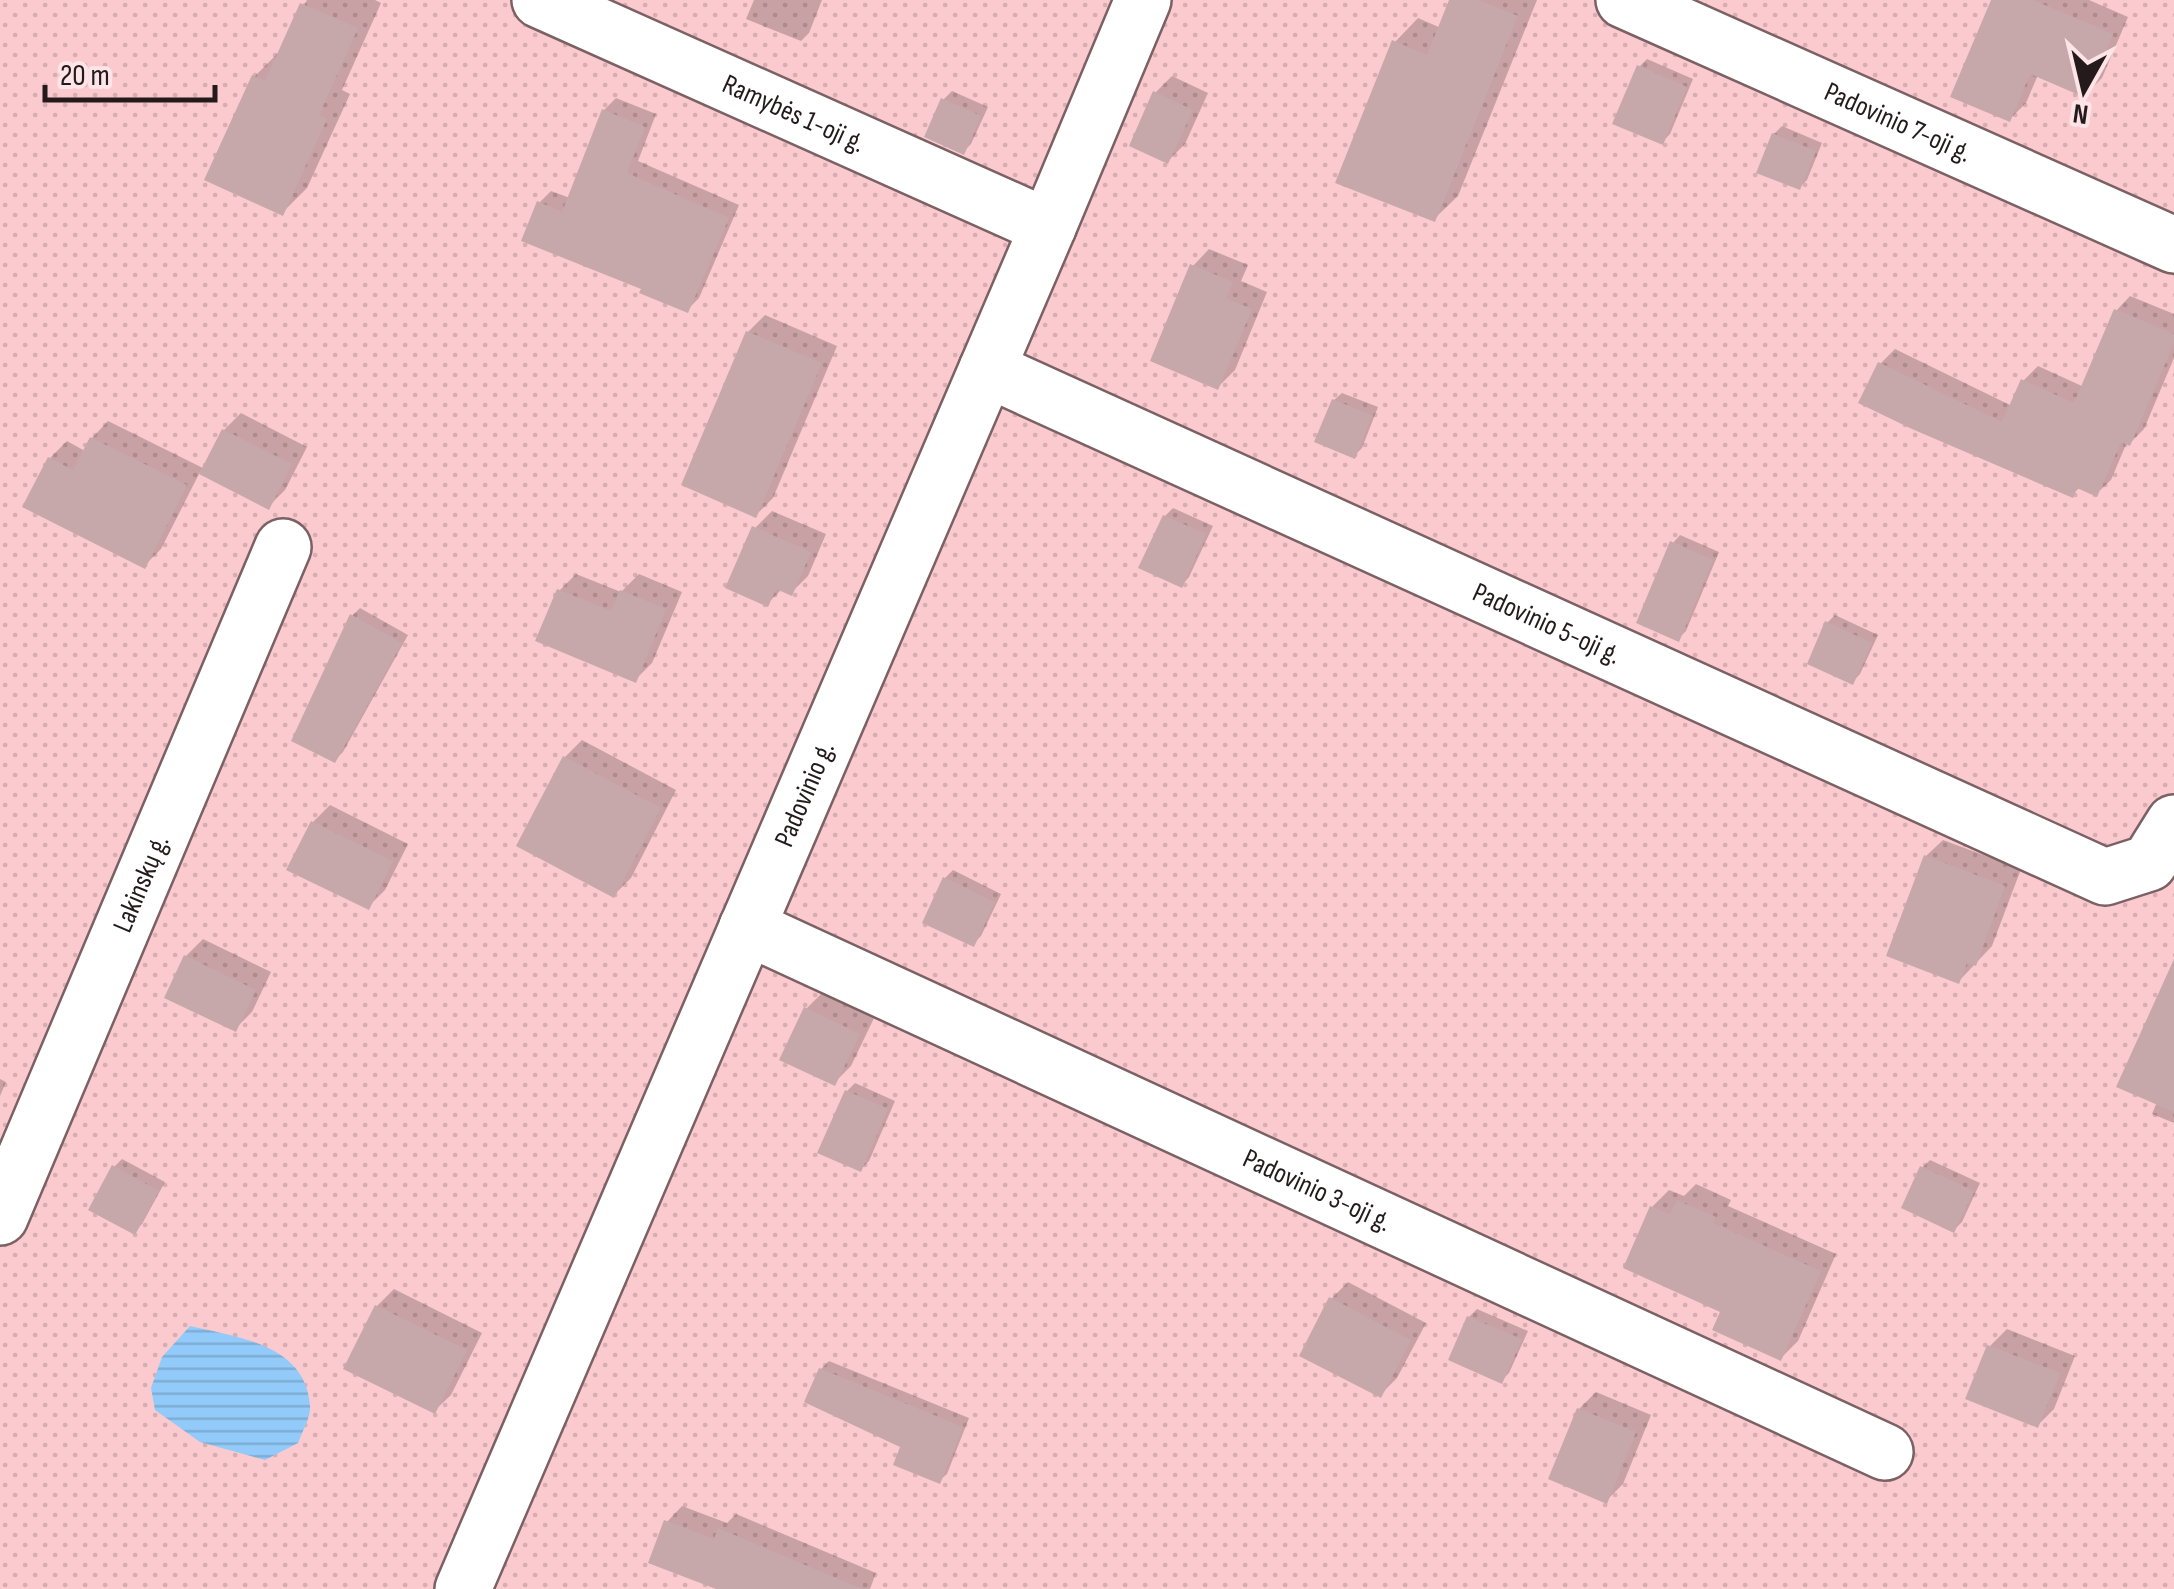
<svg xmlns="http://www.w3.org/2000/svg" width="2174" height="1589" font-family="'Sofia Sans Condensed',sans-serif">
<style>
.grass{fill:url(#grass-dots)}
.water{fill:url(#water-rules)}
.shadow{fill:#0003}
.building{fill:#c6a8ab}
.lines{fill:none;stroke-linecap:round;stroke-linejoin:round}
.minor-casing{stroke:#7b6164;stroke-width:60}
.minor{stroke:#fff;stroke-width:55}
.labels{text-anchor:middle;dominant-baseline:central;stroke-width:10;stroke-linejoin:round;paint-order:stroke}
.street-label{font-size:28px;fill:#241a1b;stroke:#fde4e6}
</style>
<defs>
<pattern id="grass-dots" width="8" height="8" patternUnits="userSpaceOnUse" patternTransform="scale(2.5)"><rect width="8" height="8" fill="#fbcacf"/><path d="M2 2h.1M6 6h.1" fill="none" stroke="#d7adb1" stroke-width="1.8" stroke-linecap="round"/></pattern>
<pattern id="water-rules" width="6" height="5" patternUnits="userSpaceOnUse" patternTransform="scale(2.5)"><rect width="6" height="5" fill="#92caf9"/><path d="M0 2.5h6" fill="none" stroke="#7eadd5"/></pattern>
</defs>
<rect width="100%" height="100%" fill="#fde4e6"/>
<rect class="grass" x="0" y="0" width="2174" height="1589"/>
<path class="water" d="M190,1326C237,1337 306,1344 310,1406C311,1417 302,1432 298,1443L265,1460L200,1442L155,1410L151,1388L162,1357Z"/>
<g class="shadow">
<polygon points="307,0 375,0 381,3 342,90 350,94 307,188 282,213 254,77 279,52"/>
<polygon points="754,0 822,0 809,33 801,41 746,19"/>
<polygon points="1452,0 1537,0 1458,196 1434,219 1395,42 1418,18 1441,28"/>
<polygon points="1993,0 2089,0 2128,17 2102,78 2085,95 2038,75 2026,103 2009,120"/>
<polygon points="1647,59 1693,79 1670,134 1662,142 1639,67"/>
<polygon points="1172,76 1208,93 1185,144 1168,161 1155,93"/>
<polygon points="952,91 988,107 971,144 963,152 928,136 944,99"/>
<polygon points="616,98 656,114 638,161 739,205 699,298 687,310 644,288 539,203 551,191 570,198 604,110"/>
<polygon points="1782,126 1822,143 1807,180 1799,188 1774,134"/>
<polygon points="1209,249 1248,265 1241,281 1267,292 1235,370 1218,387 1193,266"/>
<polygon points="2130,296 2174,314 2174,358 2144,429 2130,443 2127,442 2111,480 2096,494 2080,487 2072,495 1880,364 1895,349 2012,406 2023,381 2038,366 2084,387 2116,311"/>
<polygon points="765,315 837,346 773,498 756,515 748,332"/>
<polygon points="1342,393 1378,407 1362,448 1354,456 1334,400"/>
<polygon points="241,413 307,447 285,490 268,507 200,472 161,549 144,566 50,458 67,441 85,451 92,438 108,421 205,469 224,430"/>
<polygon points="1173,508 1213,526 1189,577 1182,585 1165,516"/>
<polygon points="772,511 826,534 808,576 791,593 782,589 767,604 755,528"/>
<polygon points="1680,535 1719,552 1686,631 1678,639 1673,543"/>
<polygon points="576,574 621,592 639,574 682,592 652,663 635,680 559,591"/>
<polygon points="360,608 408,635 343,752 335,760 352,616"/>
<polygon points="1835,615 1878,635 1860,674 1852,682 1827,623"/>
<polygon points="582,740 676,790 631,878 614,895 565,757"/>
<polygon points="330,805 408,844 385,890 368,907 313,822"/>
<polygon points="1943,840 2021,869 1992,946 1959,981 1926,856"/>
<polygon points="953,870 1001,894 981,936 973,944 945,878"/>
<polygon points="203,939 271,972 252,1012 235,1029 186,956"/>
<polygon points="823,992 875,1016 851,1066 834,1083 806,1009"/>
<polygon points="2174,1016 2174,1123 2152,1114 2157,1102"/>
<polygon points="0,1079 6,1082 0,1096"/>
<polygon points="855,1083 895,1101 869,1161 861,1169 847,1091"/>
<polygon points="122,1159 165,1182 142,1224 134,1232 114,1167"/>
<polygon points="1930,1160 1980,1183 1962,1222 1954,1230 1922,1168"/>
<polygon points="1696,1184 1731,1200 1728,1206 1836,1254 1798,1341 1781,1358 1723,1310 1652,1207 1669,1190 1684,1196"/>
<polygon points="1348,1282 1426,1323 1397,1378 1380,1395 1331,1299"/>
<polygon points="394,1289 482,1333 451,1395 434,1411 377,1306"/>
<polygon points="1477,1309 1528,1331 1509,1373 1501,1381 1469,1317"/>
<polygon points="2007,1329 2075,1356 2054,1409 2037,1426 1990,1346"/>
<polygon points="829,1361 969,1418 947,1474 939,1481 821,1369"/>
<polygon points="1596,1392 1651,1415 1623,1484 1606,1501 1579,1409"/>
<polygon points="682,1506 727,1523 736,1514 876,1573 870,1589 723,1589 667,1522"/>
</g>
<g class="building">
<polygon points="1449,0 1479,0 1518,16 1435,222 1335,183 1392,40 1427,55"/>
<polygon points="1991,0 2033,0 2113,34 2086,98 2030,74 2010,122 1950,97"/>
<polygon points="300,3 358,28 319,115 327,119 283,216 204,180 252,75 265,81"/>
<polygon points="1637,65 1687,87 1663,145 1612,124"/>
<polygon points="1153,91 1193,110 1168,164 1129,146"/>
<polygon points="941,98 981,116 964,155 924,137"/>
<polygon points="602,109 645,127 627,173 729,218 688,313 639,293 641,289 521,241 537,201 562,212"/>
<polygon points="1772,133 1816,151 1800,190 1756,173"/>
<polygon points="1190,264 1233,282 1226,298 1252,309 1218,390 1150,361"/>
<polygon points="2114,309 2174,334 2174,343 2130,446 2121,442 2097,497 2077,488 2073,498 1912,429 1858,403 1878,362 2002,422 2021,379 2074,403"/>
<polygon points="746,331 822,363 756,518 681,485"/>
<polygon points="1332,399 1372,415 1355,459 1314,442"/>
<polygon points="222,429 292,464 269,510 199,474"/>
<polygon points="90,437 187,485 145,569 22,507 48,457 73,470"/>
<polygon points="1163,515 1206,534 1182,588 1138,568"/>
<polygon points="752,526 811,552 792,596 776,589 768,607 725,588"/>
<polygon points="1670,541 1713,560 1679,642 1636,623"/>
<polygon points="557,589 611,611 620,590 666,609 636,683 535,641"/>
<polygon points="350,614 402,643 335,763 291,741"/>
<polygon points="1825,621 1872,643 1853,685 1807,664"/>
<polygon points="563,756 661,808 614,898 516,846"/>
<polygon points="311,821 393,861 369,910 286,870"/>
<polygon points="1924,855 2005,886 1976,966 1967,963 1959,984 1886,956"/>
<polygon points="943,877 995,902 974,947 922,923"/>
<polygon points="184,955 256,990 236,1032 164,998"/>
<polygon points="2174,959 2174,1112 2116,1087"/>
<polygon points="804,1007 860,1034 835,1086 779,1060"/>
<polygon points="845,1090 888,1109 861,1172 817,1153"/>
<polygon points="112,1165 159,1191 135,1235 88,1210"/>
<polygon points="1920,1166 1974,1191 1954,1233 1901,1208"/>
<polygon points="1677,1200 1716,1217 1713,1223 1821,1271 1781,1361 1712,1330 1720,1312 1623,1268 1650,1206 1670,1214"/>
<polygon points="1329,1297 1411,1340 1381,1398 1299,1356"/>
<polygon points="375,1305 467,1350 435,1414 343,1369"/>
<polygon points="1467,1316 1522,1339 1502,1384 1448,1360"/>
<polygon points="1987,1345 2060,1373 2038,1428 1965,1399"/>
<polygon points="819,1368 963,1427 940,1484 893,1465 900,1447 804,1402"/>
<polygon points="1577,1408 1636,1432 1607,1504 1548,1479"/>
<polygon points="664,1520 714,1539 718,1528 862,1589 716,1589 648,1563"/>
</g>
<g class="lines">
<g class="minor-casing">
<g id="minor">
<path id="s1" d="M540,0L1048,227"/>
<path id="s2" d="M1624,0L2174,245"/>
<path id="s3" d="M987,369L2105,877L2149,863L2174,823"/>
<path id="s4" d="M747,927L1885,1452"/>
<path id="s5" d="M0,1217L283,547"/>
<path id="s6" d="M463,1589L1048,227L1143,0"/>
</g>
</g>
<use href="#minor" class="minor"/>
</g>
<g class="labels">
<g class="street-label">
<text stroke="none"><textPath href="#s1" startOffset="278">Ramybės 1-oji g.</textPath></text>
<text stroke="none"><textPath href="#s2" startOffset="300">Padovinio 7-oji g.</textPath></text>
<text stroke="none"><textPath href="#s3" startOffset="615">Padovinio 5-oji g.</textPath></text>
<text stroke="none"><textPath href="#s6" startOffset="865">Padovinio g.</textPath></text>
<text stroke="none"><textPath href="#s5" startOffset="362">Lakinskų g.</textPath></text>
<text stroke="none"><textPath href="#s4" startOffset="628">Padovinio 3-oji g.</textPath></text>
</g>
</g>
<g transform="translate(2084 90) rotate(188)" stroke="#fde4e6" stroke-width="8" paint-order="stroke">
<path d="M0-8L18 38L0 25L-18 38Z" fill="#241a1b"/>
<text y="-15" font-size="28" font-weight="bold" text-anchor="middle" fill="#241a1b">N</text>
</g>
<path d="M45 85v15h170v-15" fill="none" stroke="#241a1b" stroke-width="5"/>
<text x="60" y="85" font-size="30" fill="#241a1b" stroke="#fde4e6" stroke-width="8" paint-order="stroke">20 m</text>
</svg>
